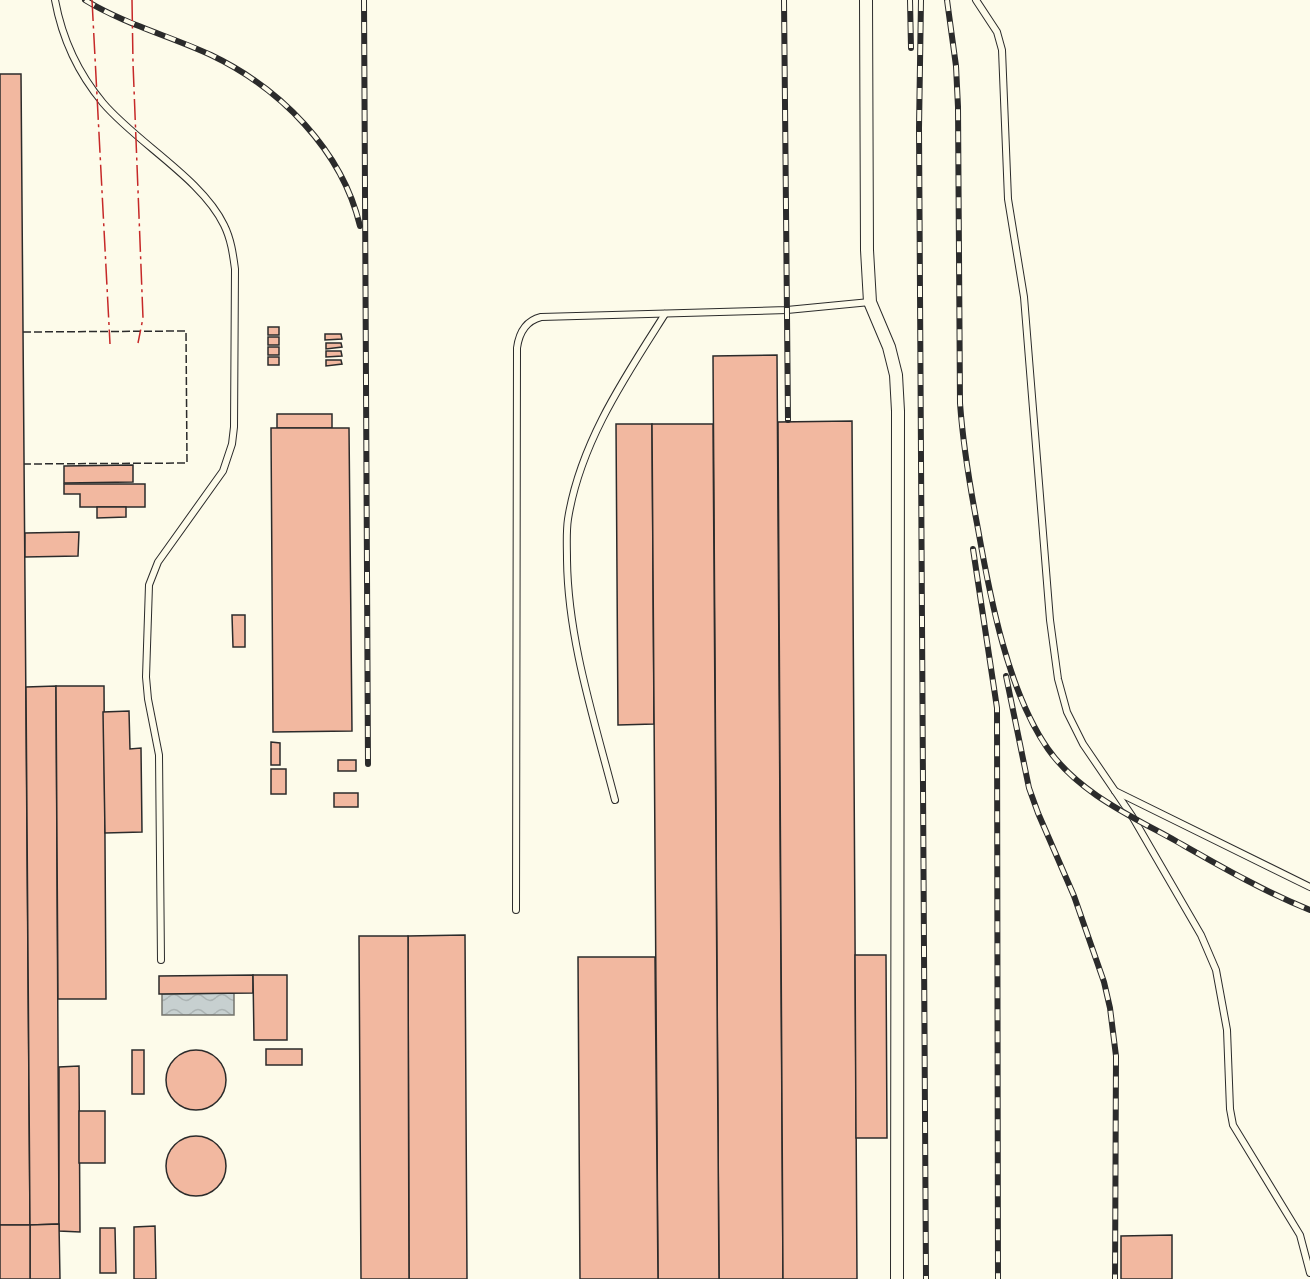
<svg xmlns="http://www.w3.org/2000/svg" width="1310" height="1279" font-family="Roboto,sans-serif">
<style>
.water{fill:url(#water-waves);stroke:#74746e;stroke-width:1.5}
.building{fill:#f2b8a0;stroke:#2b2b2b;stroke-width:1.5}
.lines{fill:none;stroke-linecap:round;stroke-linejoin:round}
.lane-casing{stroke:#2b2b2b;stroke-width:8}
.street-casing{stroke:#2b2b2b;stroke-width:14}
.lane{stroke:#fdfbea;stroke-width:6}
.street{stroke:#fdfbea;stroke-width:12}
.rail-casing{stroke:#2b2b2b;stroke-width:6}
.rail{stroke:#fdfbea;stroke-width:4;stroke-dasharray:11;stroke-linecap:butt}
.fence{stroke:#2b2b2b;stroke-width:1.5;stroke-dasharray:8 3;stroke-linecap:butt}
.power{stroke:#c62828;stroke-width:1.5;stroke-dasharray:21 4.5 3 4.5;stroke-linecap:butt}
</style>
<defs>
<pattern id="water-waves" width="16" height="10" patternUnits="userSpaceOnUse" patternTransform="scale(1.5)"><rect width="16" height="10" fill="#c7d0d0"/><path d="M0 5q4-4 8 0t8 0" fill="none" stroke="#abb3b3"/></pattern>
</defs>
<rect width="100%" height="100%" fill="#fdfbea"/>
<polygon class="water" points="234,993 234,1015 162,1015 162,994"/>
<g class="building">
<polygon points="0,74 21,74 30,1225 0,1225"/>
<rect x="268" y="327" width="11" height="8"/>
<polygon points="325,334 341,334 342,339 325,340"/>
<rect x="268" y="337" width="11" height="8"/>
<polygon points="326,343 341,343 342,347 326,349"/>
<rect x="268" y="347" width="11" height="8"/>
<polygon points="326,351 341,351 342,356 326,357"/>
<polygon points="777,355 783,1279 719,1279 713,356"/>
<rect x="268" y="357" width="11" height="8"/>
<polygon points="326,360 341,360 342,364 326,366"/>
<rect x="277" y="414" width="55" height="14"/>
<polygon points="852,421 857,1279 783,1279 778,422"/>
<polygon points="616,424 652,424 654,724 618,725"/>
<polygon points="652,424 713,424 719,1279 658,1279"/>
<polygon points="271,428 349,428 352,731 273,732"/>
<polygon points="133,465 133,482 64,483 64,466"/>
<polygon points="64,484 145,484 145,507 80,507 80,494 64,494"/>
<polygon points="97,507 126,507 126,517 97,518"/>
<polygon points="79,532 78,556 25,557 25,533"/>
<polygon points="232,615 245,615 245,647 233,647"/>
<polygon points="56,686 59,1224 30,1225 26,687"/>
<polygon points="56,686 104,686 106,999 58,999"/>
<polygon points="129,711 130,749 141,748 142,832 105,833 103,712"/>
<polygon points="271,742 280,743 280,765 271,765"/>
<rect x="338" y="760" width="18" height="11"/>
<rect x="271" y="769" width="15" height="25"/>
<rect x="334" y="793" width="24" height="14"/>
<polygon points="465,935 467,1279 409,1279 408,936"/>
<polygon points="359,936 408,936 409,1279 361,1279"/>
<polygon points="855,955 886,955 887,1138 856,1138"/>
<polygon points="578,957 655,957 658,1279 580,1279"/>
<polygon points="253,975 253,993 159,994 159,976"/>
<polygon points="253,975 287,975 287,1040 254,1040"/>
<rect x="266" y="1049" width="36" height="16"/>
<circle cx="196" cy="1080" r="30"/>
<rect x="132" y="1050" width="12" height="44"/>
<polygon points="79,1066 80,1232 59,1231 59,1067"/>
<rect x="79" y="1111" width="26" height="52"/>
<circle cx="196" cy="1166" r="30"/>
<polygon points="59,1224 60,1279 30,1279 30,1225"/>
<rect x="0" y="1225" width="30" height="54"/>
<polygon points="155,1226 156,1279 134,1279 134,1227"/>
<polygon points="100,1228 115,1228 116,1273 100,1273"/>
<polygon points="1172,1235 1172,1279 1121,1279 1121,1236"/>
</g>
<g class="lines">
<g class="lane-casing">
<g id="lane">
<path d="M55,0C62,38 78,73 103,103C137,143 202,179 224,225C231,239 233,254 235,269L234,427L232,444L223,471L158,562L149,585L146,677L148,699L159,755L161,960"/>
<polyline points="976,0 997,32 1002,50 1008,199 1024,297 1050,620 1058,679 1067,712 1083,744 1132,816 1201,935 1216,970 1227,1030 1230,1109 1233,1125 1300,1235 1310,1273"/>
<polyline points="1115,791 1310,887"/>
<path d="M615,800C595,722 568,641 567,560C567,546 566,532 568,519C580,443 625,377 665,314"/>
<path d="M516,910L517,348C519,333 525,321 541,317L787,310L870,302"/>
</g>
</g>
<g class="street-casing">
<polyline id="street" points="866,0 867,250 870,302 889,347 896,375 898,411 897,1279"/>
</g>
<use href="#lane" class="lane"/>
<use href="#street" class="street"/>
<g class="rail-casing">
<g id="rail">
<path d="M85,0C124,24 170,36 211,55C280,88 342,150 360,226"/>
<polyline points="364,0 368,764"/>
<polyline points="784,0 788,420"/>
<polyline points="910,0 911,48"/>
<polyline points="921,0 919,128 926,1279"/>
<path d="M947,0L956,66L958,107L960,403C963,445 970,487 978,529C990,597 1008,692 1048,749C1079,793 1131,816 1176,841C1220,866 1263,891 1310,910"/>
<polyline points="973,549 997,708 998,1279"/>
<polyline points="1006,676 1029,788 1038,813 1074,896 1104,982 1110,1008 1116,1056 1115,1279"/>
</g>
</g>
<use href="#rail" class="rail"/>
<polyline class="fence" points="23,332 186,331 187,463 24,464"/>
<g class="power">
<polyline points="92,0 110,344"/>
<polyline points="132,0 133,63 143,318 138,343"/>
</g>
</g>
</svg>
